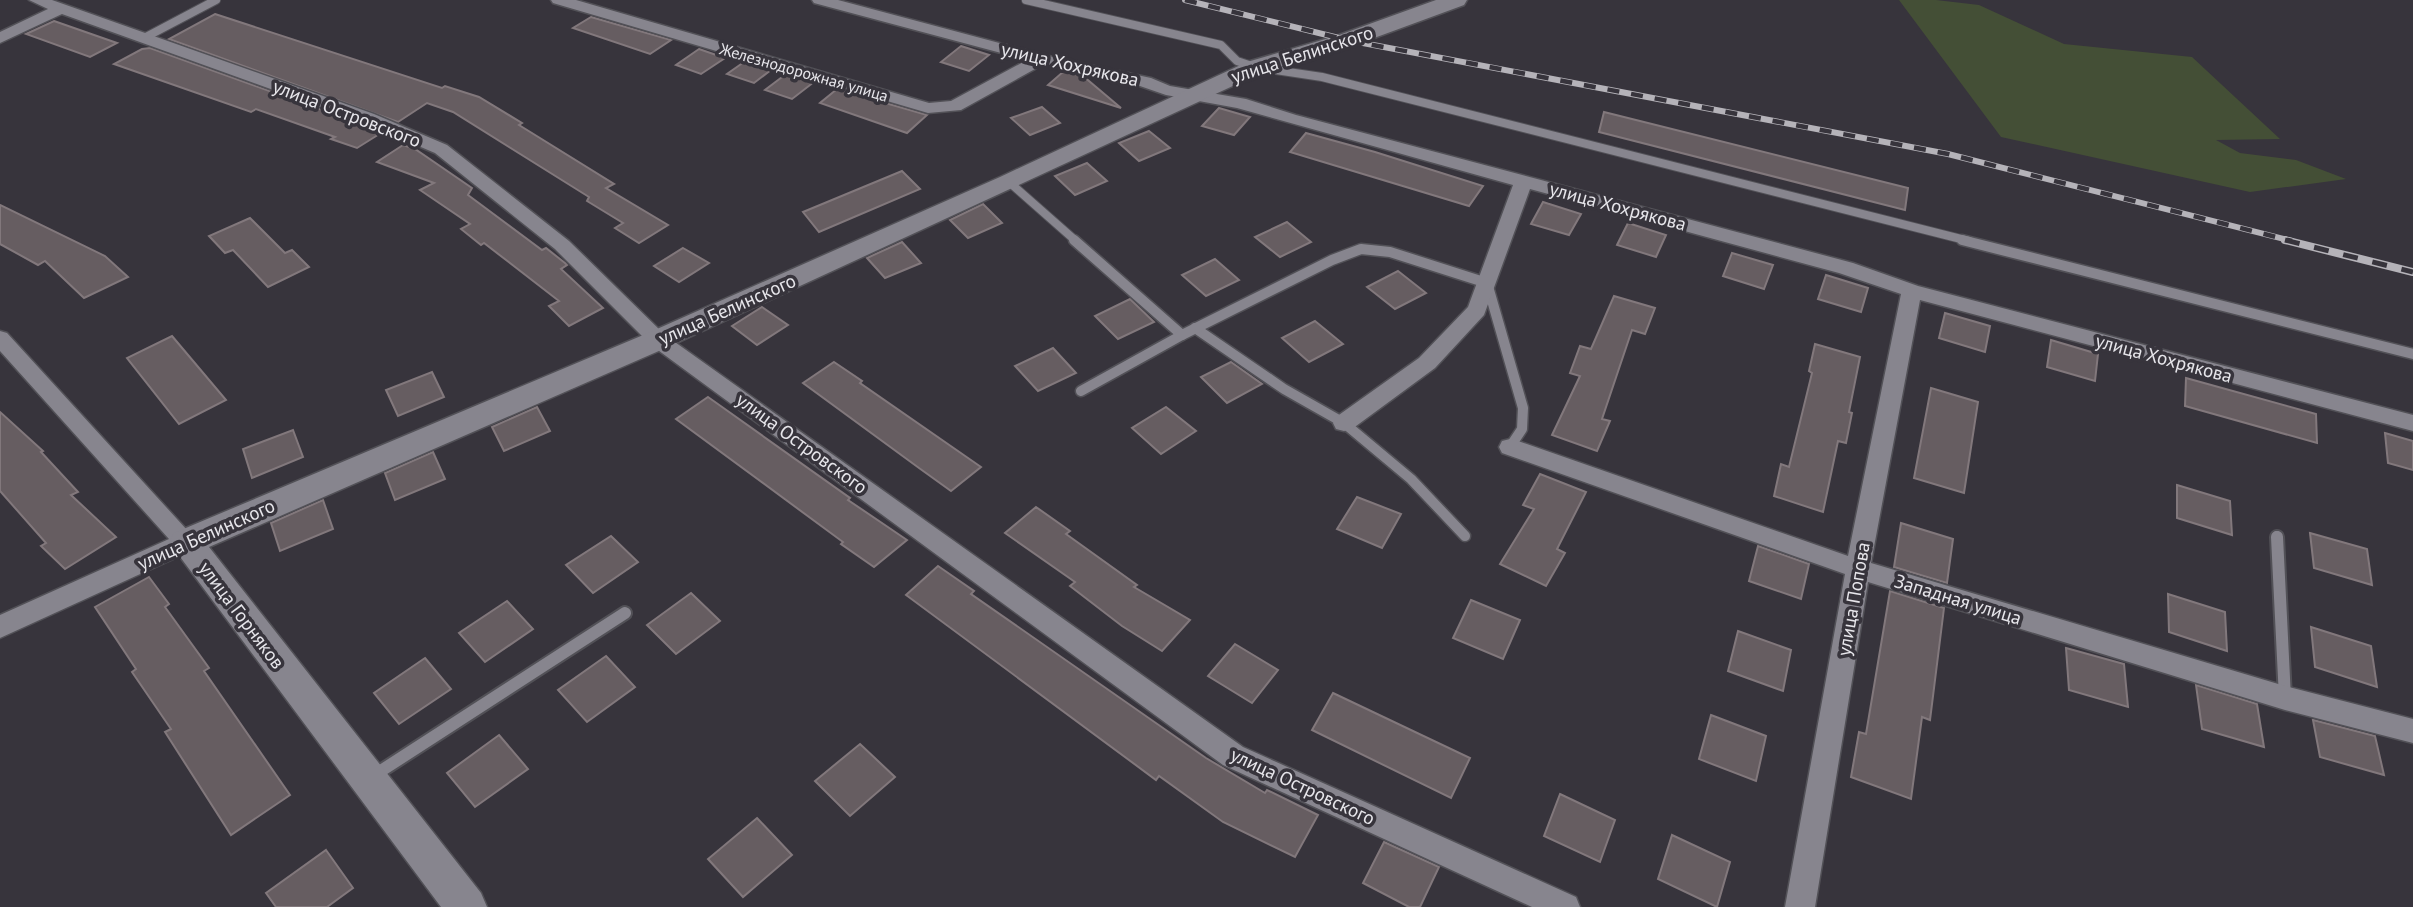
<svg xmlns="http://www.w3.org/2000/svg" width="2413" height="907" font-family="'PT Sans',sans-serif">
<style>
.green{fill:#444f36}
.building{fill:#665d61;stroke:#82787c;stroke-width:2}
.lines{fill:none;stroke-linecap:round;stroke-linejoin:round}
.lane-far2-casing{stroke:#525157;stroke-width:10}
.lane-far1-casing{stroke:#525157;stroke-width:13}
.lane-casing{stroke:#525157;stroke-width:16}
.street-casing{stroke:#525157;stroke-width:3}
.secondary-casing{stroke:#525157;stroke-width:3}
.lane-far2{stroke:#87858e;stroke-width:8}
.lane-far1{stroke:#87858e;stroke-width:10}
.lane{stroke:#87858e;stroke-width:12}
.street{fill:#87858e;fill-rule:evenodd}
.secondary{fill:#87858e;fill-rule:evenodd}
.rail-far1-casing{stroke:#b5b3b9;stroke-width:6}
.rail-casing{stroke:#b5b3b9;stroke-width:8}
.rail-far1{stroke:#37343c;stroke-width:4.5;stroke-dasharray:12;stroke-linecap:butt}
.rail{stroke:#37343c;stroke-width:5;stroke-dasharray:15;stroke-linecap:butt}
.labels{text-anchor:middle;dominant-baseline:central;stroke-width:7;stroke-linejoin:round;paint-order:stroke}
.far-street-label{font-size:16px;fill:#e7e6eb;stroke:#37343c}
.street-label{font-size:19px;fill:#e7e6eb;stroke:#37343c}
</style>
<rect width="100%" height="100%" fill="#37343c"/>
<polygon class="green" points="1899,0 1936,0 1979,5 2064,44 2192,57 2280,139 2216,140 2240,153 2296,160 2346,179 2250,192 2001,137"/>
<g class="building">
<polygon points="215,14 442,88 445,86 479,97 522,123 519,125 614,184 606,188 668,225 639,243 615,228 623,223 587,201 589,197 453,112 427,103 398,122 169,39"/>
<polygon points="591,17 671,40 650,54 573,28"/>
<polygon points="54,21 117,43 90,57 26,34"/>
<polygon points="961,46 989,55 969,71 941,62"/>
<polygon points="150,48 361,124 381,133 357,148 331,139 335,137 256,109 251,112 114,64 142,49"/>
<polygon points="699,49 725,58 701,74 676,65"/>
<polygon points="744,62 771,70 754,83 727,74"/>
<polygon points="1064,71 1083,76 1121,108 1048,85"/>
<polygon points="786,74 814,82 792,99 765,90"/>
<polygon points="837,89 927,115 907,133 820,103"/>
<polygon points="1042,107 1060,123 1030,135 1011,118"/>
<polygon points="1219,108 1250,117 1234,135 1202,126"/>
<polygon points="1604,112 1908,188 1905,210 1599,132"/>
<polygon points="1149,131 1170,148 1139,161 1119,143"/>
<polygon points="1306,133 1375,152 1483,186 1469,206 1290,152"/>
<polygon points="403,145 415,149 472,188 468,195 542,250 546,248 565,263 567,265 561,269 603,308 569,326 549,306 559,301 484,243 481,245 461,229 470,224 420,190 434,183 377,162"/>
<polygon points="1087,163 1107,181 1075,195 1055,176"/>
<polygon points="902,171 920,189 819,232 803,212"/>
<polygon points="1543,202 1581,214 1569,235 1531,224"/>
<polygon points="983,204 1002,223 968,238 950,220"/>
<polygon points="0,205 105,256 128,277 84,298 45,261 38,265 0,244"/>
<polygon points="250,218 285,253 292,250 309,267 268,287 233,250 225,253 209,236"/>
<polygon points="1287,222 1311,242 1280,257 1255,237"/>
<polygon points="1628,223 1666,235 1656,257 1617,245"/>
<polygon points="902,242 921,263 885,278 867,258"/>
<polygon points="683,248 709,263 679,282 654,266"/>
<polygon points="1732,253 1773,265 1764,289 1723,276"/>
<polygon points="1215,259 1239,280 1206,296 1182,275"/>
<polygon points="1398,271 1426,293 1395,309 1367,287"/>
<polygon points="1826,275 1868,288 1861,312 1818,299"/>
<polygon points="1614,296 1655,308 1645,334 1632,330 1602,419 1610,421 1597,451 1552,435 1580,376 1570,373 1580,346 1591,349"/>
<polygon points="1130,299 1154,322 1118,339 1095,316"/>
<polygon points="762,307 788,325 757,345 732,326"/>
<polygon points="1945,313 1990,326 1985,352 1939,338"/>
<polygon points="1315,321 1343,344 1309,362 1282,338"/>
<polygon points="172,336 226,400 179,424 127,358"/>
<polygon points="2051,340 2098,354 2095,381 2047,367"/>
<polygon points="1815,344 1860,357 1849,412 1852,413 1846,443 1838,441 1823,512 1774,496 1781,464 1789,467 1812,373 1809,371"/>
<polygon points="1053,348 1076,373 1038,391 1015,366"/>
<polygon points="834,362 862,381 860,383 981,467 951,491 919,468 803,383"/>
<polygon points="1231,362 1262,384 1227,403 1201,377"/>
<polygon points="432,372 444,397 398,416 386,390"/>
<polygon points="2186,378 2316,414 2317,443 2185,406"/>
<polygon points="1931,388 1978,402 1964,493 1914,478"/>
<polygon points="708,397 850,498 848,500 907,540 874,567 841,544 843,542 676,419"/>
<polygon points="537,407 550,431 504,451 492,427"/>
<polygon points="1166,407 1196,431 1161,454 1132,428"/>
<polygon points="0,412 43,451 41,452 78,492 71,495 116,537 65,569 41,546 46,543 0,491"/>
<polygon points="293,430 303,457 252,478 243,449"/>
<polygon points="2385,433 2413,441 2413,470 2388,463"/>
<polygon points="433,452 445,479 395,500 385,473"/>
<polygon points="1540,474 1586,492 1557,549 1565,553 1546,586 1500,564 1534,509 1523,505"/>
<polygon points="2177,485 2230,501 2232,535 2177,518"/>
<polygon points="1357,497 1401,514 1382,548 1337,529"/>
<polygon points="323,500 333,529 280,551 271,523"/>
<polygon points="1036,507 1070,531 1066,534 1137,585 1134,587 1190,620 1162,651 1122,626 1070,586 1075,582 1005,533"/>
<polygon points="1901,523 1953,539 1947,583 1894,567"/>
<polygon points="2310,533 2367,549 2372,585 2314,568"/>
<polygon points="611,536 638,562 593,593 566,565"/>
<polygon points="1758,546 1809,564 1801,599 1749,581"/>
<polygon points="938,566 974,591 971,594 1206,758 1265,793 1267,790 1318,815 1295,857 1223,822 1159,776 1156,780 906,595"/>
<polygon points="149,577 169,604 165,607 209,668 204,671 290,795 231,835 165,732 171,729 132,672 136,669 95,607"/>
<polygon points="1890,591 1944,608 1930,720 1922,717 1911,799 1851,777 1859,732 1866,734"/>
<polygon points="691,593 720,621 676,654 647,625"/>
<polygon points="2168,594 2225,612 2227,651 2169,632"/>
<polygon points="1471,600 1520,620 1503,659 1453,638"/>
<polygon points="507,601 533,629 485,662 459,633"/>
<polygon points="2311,627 2371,646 2377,687 2315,667"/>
<polygon points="1738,631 1791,650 1783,691 1728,671"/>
<polygon points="1235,644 1278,670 1252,703 1208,676"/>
<polygon points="2066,648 2124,664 2128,707 2069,690"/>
<polygon points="606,656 635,687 587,722 558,690"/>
<polygon points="425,658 451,689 399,724 374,693"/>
<polygon points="2196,685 2257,704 2264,747 2202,729"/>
<polygon points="1333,693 1470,758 1451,798 1312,730"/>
<polygon points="1711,715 1766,736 1756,781 1699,759"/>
<polygon points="2313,720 2375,736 2384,775 2320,757"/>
<polygon points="499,735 528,769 475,807 447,773"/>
<polygon points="860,744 895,777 850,816 815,781"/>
<polygon points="1560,794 1615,820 1600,862 1544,836"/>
<polygon points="757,818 792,855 743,897 708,859"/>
<polygon points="1672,835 1730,862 1717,907 1658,879"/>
<polygon points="1384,842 1439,867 1420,907 1409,907 1363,883"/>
<polygon points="326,850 353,888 327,907 276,907 266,893"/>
</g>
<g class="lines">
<g class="lane-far2-casing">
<g id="lane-far2">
<polyline points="1026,0 1221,45 1237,61 1255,67 1322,77 1969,241"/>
<polyline points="144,38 216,0"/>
<polyline points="1009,182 1076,241"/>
</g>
</g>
<g class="lane-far1-casing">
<g id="lane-far1">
<polyline points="1074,240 1182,335"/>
<polyline points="1962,240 2413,354"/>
<polyline points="1195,328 1284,389 1344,423 1411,479 1465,536"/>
<polyline points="1081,391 1182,335 1332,260 1361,249 1390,252 1487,283 1523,408 1522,429 1510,447"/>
<polyline points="2277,536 2277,539"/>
</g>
</g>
<g class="lane-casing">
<g id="lane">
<polyline points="2277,537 2285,698"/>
<polyline points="373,776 625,613"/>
</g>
</g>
<g class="street-casing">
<g id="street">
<polygon points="29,0 52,0 374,114 447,145 569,241 665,335 1243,747 1576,897 1580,907 1532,907 1223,765 651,345 555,249 435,153 362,122 62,14 0,43 0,32 48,9"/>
<polygon points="551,0 576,0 929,103 951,101 1027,60 814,3 812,0 838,0 1044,55 1151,78 1170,86 1246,99 1296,115 1853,263 1918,286 2413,415 2413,431 1920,300 1871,563 2285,686 2413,719 2413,743 2285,710 1868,582 1815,907 1785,907 1845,574 1502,453 1499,447 1502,441 1510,439 1518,441 1848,556 1901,294 1839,273 1530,189 1484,315 1435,368 1352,429 1344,431 1336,429 1333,423 1336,417 1419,358 1468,307 1513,185 1237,108 1166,95 1140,86 1044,64 961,110 928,113 553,3"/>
<polygon points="0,331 7,333 198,542 195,549 0,638 0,615 169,539 0,351"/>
</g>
</g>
<g class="secondary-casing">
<polygon id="secondary" points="1436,0 1467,0 1464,5 1355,45 1263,72 668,347 209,547 481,893 487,907 441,907 169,542 174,533 648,333 1000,177 1247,62 1339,35"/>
</g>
<use href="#lane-far2" class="lane-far2"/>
<use href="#lane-far1" class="lane-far1"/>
<use href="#lane" class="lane"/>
<use href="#street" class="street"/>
<use href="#secondary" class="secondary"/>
<g class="rail-far1-casing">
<polyline id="rail-far1" points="1185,0 1347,40 1948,154 2292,241"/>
</g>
<g class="rail-casing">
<polyline id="rail" points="2285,240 2413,272"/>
</g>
<use href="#rail-far1" class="rail-far1"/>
<use href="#rail" class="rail"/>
</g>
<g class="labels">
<g class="far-street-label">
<text transform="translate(804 72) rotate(16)">Железнодорожная улица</text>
</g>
<g class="street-label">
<text transform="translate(1302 54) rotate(-18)">улица Белинского</text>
<text transform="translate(1070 64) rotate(13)">улица Хохрякова</text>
<text transform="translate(347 113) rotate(21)">улица Островского</text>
<text transform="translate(1618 206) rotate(15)">улица Хохрякова</text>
<text transform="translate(727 309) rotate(-24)">улица Белинского</text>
<text transform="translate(2164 358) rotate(15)">улица Хохрякова</text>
<text transform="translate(802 443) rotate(36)">улица Островского</text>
<text transform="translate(206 534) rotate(-24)">улица Белинского</text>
<text transform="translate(1853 599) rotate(-80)">улица Попова</text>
<text transform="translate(1958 599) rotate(17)">Западная улица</text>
<text transform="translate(242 615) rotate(53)">улица Горняков</text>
<text transform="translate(1303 786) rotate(25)">улица Островского</text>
</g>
</g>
</svg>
